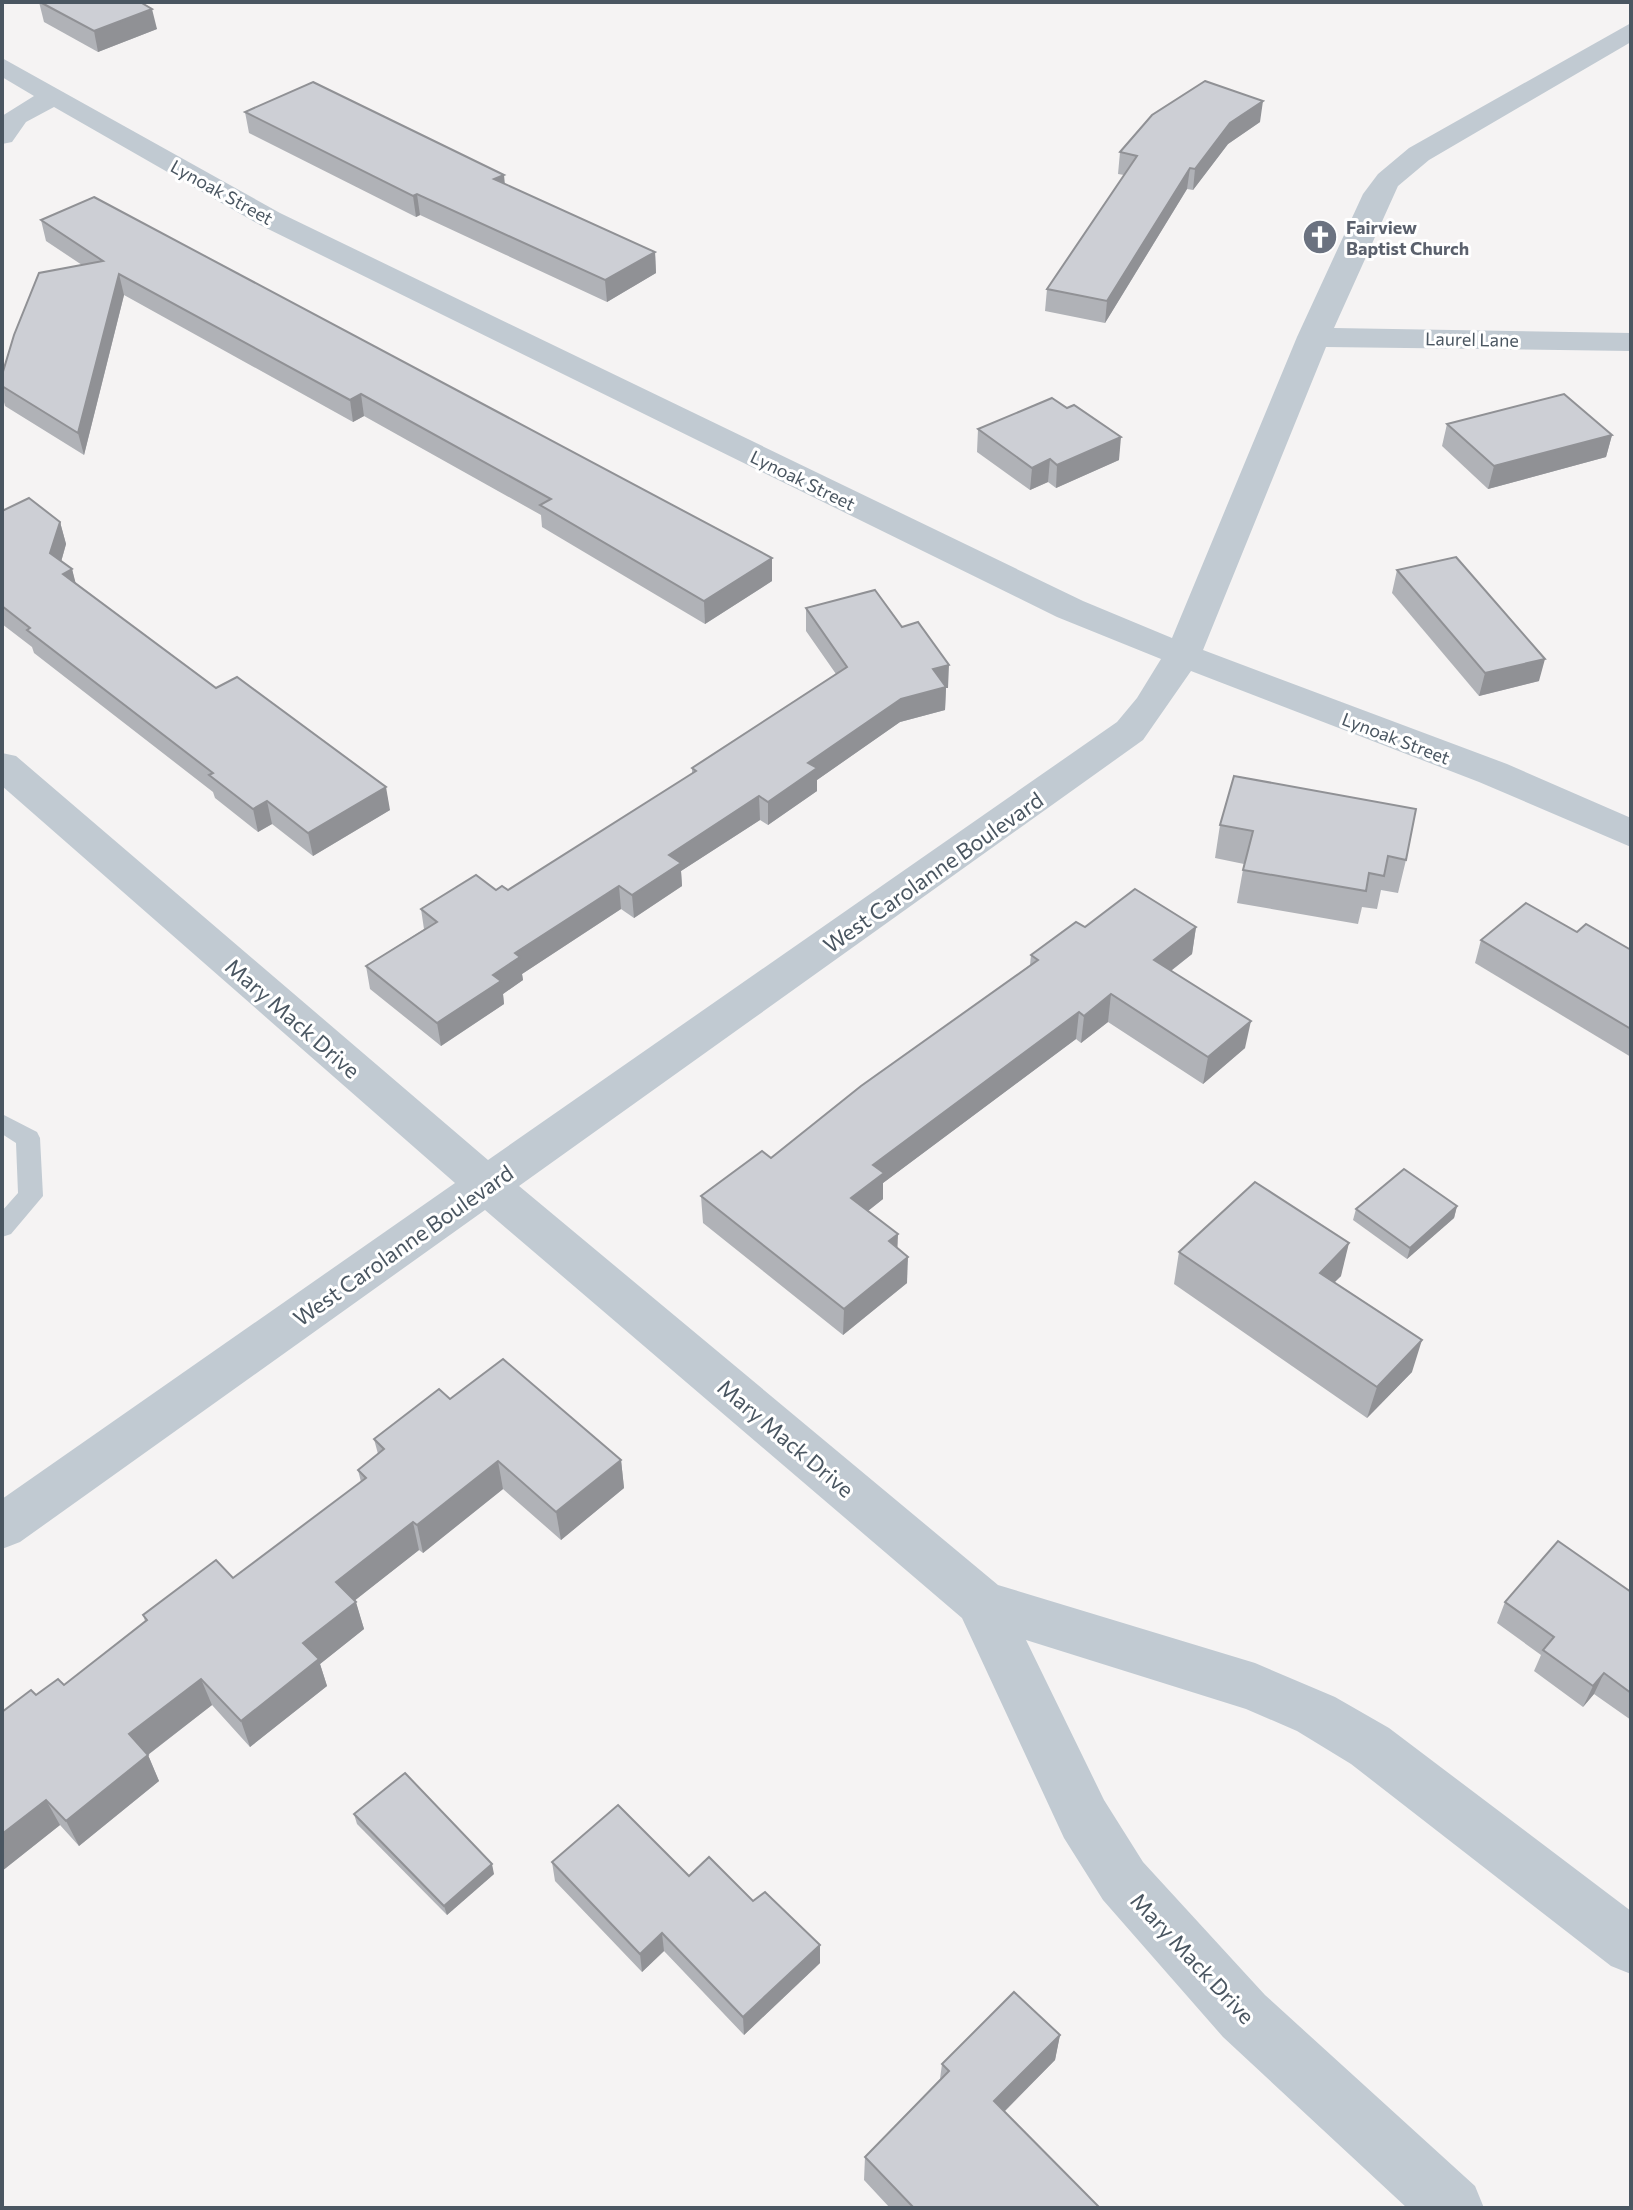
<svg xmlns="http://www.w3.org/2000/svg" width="1633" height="2210" font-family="Commissioner,sans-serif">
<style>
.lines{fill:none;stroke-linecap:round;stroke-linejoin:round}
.service{fill:#c1cad2;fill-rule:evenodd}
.minor{fill:#c1cad2;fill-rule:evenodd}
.wall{fill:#b0b2b7}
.shaded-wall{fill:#909195}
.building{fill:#cdcfd5;stroke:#909195;stroke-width:2}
.labels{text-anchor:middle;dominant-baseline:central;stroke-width:6;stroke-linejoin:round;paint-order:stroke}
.far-street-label{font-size:18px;fill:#4a5661;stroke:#fff}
.far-worship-label{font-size:18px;font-weight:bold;fill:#5b616d;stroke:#fff;text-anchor:start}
.street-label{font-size:22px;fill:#4a5661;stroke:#fff}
</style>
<rect width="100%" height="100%" fill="#f5f3f3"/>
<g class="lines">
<polygon class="service" points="2,1114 37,1132 40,1138 43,1196 11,1234 2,1237 2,1211 18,1193 16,1143 2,1134"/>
<polygon class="minor" points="1631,23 1631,42 1429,160 1398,186 1334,328 1631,333 1631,351 1326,347 1203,650 1507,764 1631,818 1631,847 1479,782 1191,671 1143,740 519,1186 998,1585 1255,1663 1335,1697 1389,1728 1631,1911 1631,1974 1611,1966 1351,1764 1297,1731 1246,1709 1026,1640 1104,1800 1143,1862 1265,1995 1475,2186 1484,2208 1407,2208 1223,2037 1103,1900 1064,1838 962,1618 485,1210 20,1542 2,1549 2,1499 455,1183 2,786 2,753 16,756 488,1160 1117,722 1137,698 1161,659 1057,617 260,225 54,107 26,122 12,142 2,144 2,116 34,96 2,77 2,58 280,213 1083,601 1172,638 1297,337 1363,194 1378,174 1409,148"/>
</g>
<g class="wall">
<polygon points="39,2 140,2 157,29 98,52 44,22"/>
<polygon points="245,112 504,184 655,252 656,273 607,302 420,215 416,217 249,133"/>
<polygon points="1260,122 1228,144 1193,190 1187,189 1105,323 1045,311 1047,289 1124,175 1118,174 1120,152"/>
<polygon points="41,220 772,558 772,581 705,624 542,527 541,515 364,416 353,422 124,295 84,455 5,406 2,394 2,375 82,265 46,241"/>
<polygon points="1447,424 1612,435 1606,457 1488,489 1442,446"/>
<polygon points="978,429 1119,460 1056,488 1048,482 1030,490 977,452"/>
<polygon points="2,511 60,522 66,544 61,562 72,569 75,583 216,688 390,810 313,856 272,824 258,832 215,798 213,792 34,653 32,647 2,624"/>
<polygon points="1397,570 1539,681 1479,696 1392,593"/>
<polygon points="806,608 902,627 948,688 946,688 945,710 900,722 817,780 817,791 768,825 760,820 681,871 682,886 634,918 621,909 522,974 523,980 503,994 504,1004 441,1046 370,989 366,966 424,929 421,909 496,890 508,890 692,774 692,768 836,674 806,631"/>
<polygon points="1220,825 1406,860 1398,893 1381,890 1377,909 1362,907 1358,924 1237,903 1244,864 1215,858"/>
<polygon points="1085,927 1196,927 1192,954 1171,971 1245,1048 1203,1084 1108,1022 1081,1043 1076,1039 883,1183 883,1199 868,1211 897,1248 907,1283 843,1335 703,1223 701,1196 771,1158 1030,965 1031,955"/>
<polygon points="1577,932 1631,950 1631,1057 1475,963 1481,940"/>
<polygon points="1457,1206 1454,1218 1407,1259 1353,1220 1356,1209"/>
<polygon points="1179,1252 1341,1276 1334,1282 1412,1372 1367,1418 1174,1284"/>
<polygon points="450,1399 621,1460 624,1488 561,1540 503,1489 423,1553 419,1550 355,1600 364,1629 320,1664 327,1686 250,1747 212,1705 148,1755 159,1781 79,1846 60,1825 2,1871 36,1695 64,1685 145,1621 143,1615 233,1578 361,1482 358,1470 378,1454 374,1439"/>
<polygon points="1631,1592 1631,1720 1594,1694 1583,1707 1534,1671 1541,1655 1497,1623 1505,1602"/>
<polygon points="354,1814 494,1874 447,1915 357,1824"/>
<polygon points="552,1862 689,1876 753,1901 820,1945 820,1963 744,2035 664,1951 642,1972 555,1881"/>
<polygon points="1060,2035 1055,2060 1004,2112 1100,2208 890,2208 864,2180 865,2157 940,2079 942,2064"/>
</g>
<g class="shaded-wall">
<polygon points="152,9 157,29 98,52 94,31"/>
<polygon points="1263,101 1260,122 1228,144 1193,190 1195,169 1230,123"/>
<polygon points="1190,168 1187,189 1105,323 1107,301"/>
<polygon points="504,175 506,196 494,179"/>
<polygon points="417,194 420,215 416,217 413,196"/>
<polygon points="655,252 656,273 607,302 605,280"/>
<polygon points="119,274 124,295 84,455 78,433"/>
<polygon points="361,394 364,416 353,422 350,400"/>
<polygon points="1612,435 1606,457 1488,489 1494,466"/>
<polygon points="1121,437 1119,460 1056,488 1057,465"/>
<polygon points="1050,459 1048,482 1030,490 1032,468"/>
<polygon points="60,522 66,544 57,576 50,553"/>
<polygon points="772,558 772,581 705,624 704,601"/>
<polygon points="72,569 78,592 63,574"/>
<polygon points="1545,659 1539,681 1479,696 1485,673"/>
<polygon points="949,665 948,688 946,688 945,710 900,722 817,780 817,791 768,825 768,802 808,763 901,699 933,669"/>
<polygon points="386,787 390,810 313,856 308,833"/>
<polygon points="759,796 760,820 681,871 682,886 634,918 632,895 669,855"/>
<polygon points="267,801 272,824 258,832 253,809"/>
<polygon points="619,886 621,909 522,974 523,980 503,994 504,1004 441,1046 437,1023 493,975 515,953"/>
<polygon points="1196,927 1192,954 1150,987 1154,960"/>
<polygon points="1111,994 1108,1022 1081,1043 1084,1016"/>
<polygon points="1079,1012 1076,1039 883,1183 883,1199 850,1225 851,1198 873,1165"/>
<polygon points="1251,1021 1245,1048 1203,1084 1208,1057"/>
<polygon points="1457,1206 1454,1218 1407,1259 1410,1248"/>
<polygon points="898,1234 897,1261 889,1241"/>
<polygon points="1349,1243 1341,1276 1312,1305 1320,1273"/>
<polygon points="908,1257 907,1283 843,1335 844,1309"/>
<polygon points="1422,1340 1412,1372 1367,1418 1377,1387"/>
<polygon points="621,1460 624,1488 561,1540 556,1512"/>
<polygon points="498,1461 503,1489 423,1553 417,1525"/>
<polygon points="413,1522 419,1550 344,1609 336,1582"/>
<polygon points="356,1602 364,1629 320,1664 327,1686 250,1747 241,1721 303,1643"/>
<polygon points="1604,1673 1594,1694 1583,1707 1593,1686"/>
<polygon points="201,1679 212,1705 141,1760 129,1734"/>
<polygon points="148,1755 159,1781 79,1846 66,1821"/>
<polygon points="46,1800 60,1825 2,1871 2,1834"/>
<polygon points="492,1864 494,1874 447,1915 444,1906"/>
<polygon points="662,1933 664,1951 642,1972 640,1954"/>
<polygon points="820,1945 820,1963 744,2035 743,2017"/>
<polygon points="1060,2035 1055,2060 990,2126 994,2101"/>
</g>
<g class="building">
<polygon points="40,2 140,2 152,9 94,31"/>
<polygon points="1205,81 1263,101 1230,123 1195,169 1190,168 1107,301 1047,289 1137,156 1120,152 1152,115"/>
<polygon points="313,82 504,175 494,179 655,252 605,280 417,194 413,196 245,112"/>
<polygon points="94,197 772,558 704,601 540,505 551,499 361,394 350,400 119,274 78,433 2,386 2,375 14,335 39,273 103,261 41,220"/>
<polygon points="1564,394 1612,435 1494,466 1447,424"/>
<polygon points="1052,398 1067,408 1074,405 1121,437 1057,465 1050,459 1032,468 978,429"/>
<polygon points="29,498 60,522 50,553 72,569 63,574 216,688 237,677 386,787 308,833 267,801 253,809 209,775 213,773 27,630 30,628 2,606 2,511"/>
<polygon points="1456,557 1545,659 1485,673 1397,570"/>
<polygon points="875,590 902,627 918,622 949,665 933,669 946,687 901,699 808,763 817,768 768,802 759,796 669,855 681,863 632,895 619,886 515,953 520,957 493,975 501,981 437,1023 366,966 437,922 421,909 476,875 496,890 502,886 508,890 696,771 692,768 847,667 806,608"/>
<polygon points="1234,776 1416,809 1406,860 1388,856 1384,876 1369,873 1366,891 1243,870 1253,831 1220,825"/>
<polygon points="1135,889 1196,927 1154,960 1251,1021 1208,1057 1111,994 1084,1016 1079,1012 873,1165 884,1173 851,1198 898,1234 889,1241 908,1257 844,1309 701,1196 762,1151 771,1158 861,1086 1038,960 1031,955 1076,922 1085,927"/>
<polygon points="1526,903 1577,932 1586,924 1631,950 1631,1029 1481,940"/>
<polygon points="1404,1169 1457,1206 1410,1248 1356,1209"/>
<polygon points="1255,1182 1349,1243 1320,1273 1422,1340 1377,1387 1179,1252"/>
<polygon points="503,1359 621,1460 556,1512 498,1461 417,1525 413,1522 336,1582 356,1602 303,1643 319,1659 241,1721 201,1679 129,1734 148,1755 66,1821 46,1800 2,1834 2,1712 31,1690 36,1695 58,1679 64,1685 147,1620 143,1615 216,1560 233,1578 366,1478 358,1470 384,1449 374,1439 439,1389 450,1399"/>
<polygon points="1558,1541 1631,1592 1631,1693 1604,1673 1593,1686 1543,1650 1554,1637 1505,1602"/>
<polygon points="405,1773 492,1864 444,1906 354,1814"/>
<polygon points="618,1805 689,1876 709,1857 753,1901 765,1892 820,1945 743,2017 662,1933 640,1954 552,1862"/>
<polygon points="1014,1992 1060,2035 994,2101 1100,2208 914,2208 865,2157 949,2071 942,2064"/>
</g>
<defs>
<g id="church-disc" transform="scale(1.8)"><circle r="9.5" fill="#6b7280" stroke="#fff"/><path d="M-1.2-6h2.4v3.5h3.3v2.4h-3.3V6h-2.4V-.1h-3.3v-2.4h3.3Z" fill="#fff"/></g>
</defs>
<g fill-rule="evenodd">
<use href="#church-disc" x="1320" y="237"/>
</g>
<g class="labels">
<g class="far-street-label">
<text transform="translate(222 192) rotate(29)">Lynoak Street</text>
<text transform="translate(1472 339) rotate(1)">Laurel Lane</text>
<text transform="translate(803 480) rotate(26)">Lynoak Street</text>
<text transform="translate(1396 738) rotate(21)">Lynoak Street</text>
</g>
<g class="far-worship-label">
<text x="1346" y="227">Fairview<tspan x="1346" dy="21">Baptist Church</tspan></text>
</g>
<g class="street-label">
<text transform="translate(933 872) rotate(-35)">West Carolanne Boulevard</text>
<text transform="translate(293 1018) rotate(41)">Mary Mack Drive</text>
<text transform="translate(403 1245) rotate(-35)">West Carolanne Boulevard</text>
<text transform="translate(786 1438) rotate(40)">Mary Mack Drive</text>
<text transform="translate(1193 1958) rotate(47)">Mary Mack Drive</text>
</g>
</g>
<rect width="1633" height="2210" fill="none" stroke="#4a5661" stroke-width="8"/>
</svg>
